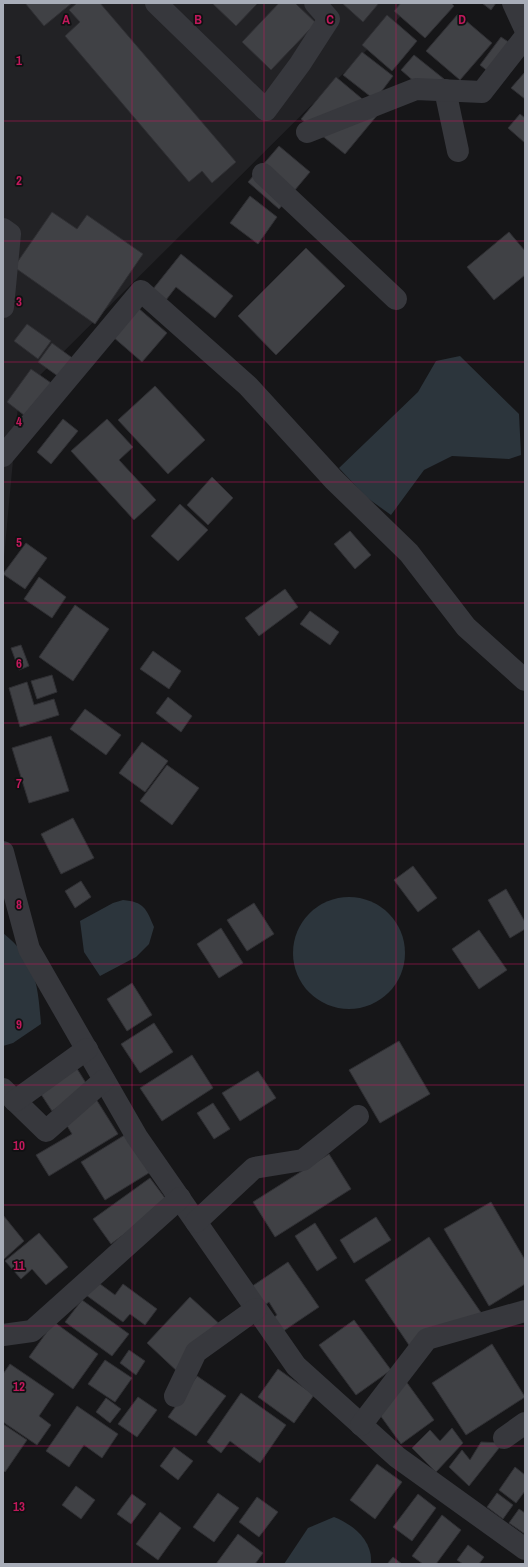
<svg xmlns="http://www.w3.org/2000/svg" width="528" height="1567" font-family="'Archivo Narrow',sans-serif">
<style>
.built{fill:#222225}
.water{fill:#2c353c}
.building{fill:#404145;stroke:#303034}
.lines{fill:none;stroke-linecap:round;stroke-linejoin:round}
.minor{stroke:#37383d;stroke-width:22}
.grid{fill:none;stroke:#c2185b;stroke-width:1;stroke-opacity:0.55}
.grid-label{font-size:13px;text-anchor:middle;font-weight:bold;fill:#c2185b;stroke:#111113;stroke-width:3.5;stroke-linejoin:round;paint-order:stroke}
</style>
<rect width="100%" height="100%" fill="#161618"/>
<polygon class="built" points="3,3 414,3 19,396 3,568"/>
<g class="water">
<polygon points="460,356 519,414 521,455 509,459 452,456 424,470 391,515 366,497 339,468 418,392 436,361"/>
<circle cx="349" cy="953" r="56"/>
<path d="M123,900C144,902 146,908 154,927L149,944L136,957L100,976L84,952L80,921L113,903Z"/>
<path d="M3,933C36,959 38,986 41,1024L13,1043L3,1046Z"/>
<path d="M334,1517C354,1525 373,1541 371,1564H284L308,1528Z"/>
</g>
<g class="building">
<polygon points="25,3 72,3 44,26"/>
<polygon points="77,3 100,3 236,162 212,183 202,171 189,182 65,36 80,22 69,10"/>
<polygon points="212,3 258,3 236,26"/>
<polygon points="279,3 295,3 316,23 271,70 242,42"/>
<polygon points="342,3 379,3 363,22"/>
<polygon points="401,3 451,3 454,6 425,38 394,11"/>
<polygon points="482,3 496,3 491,10"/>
<polygon points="458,14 492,43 460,80 426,51"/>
<polygon points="387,15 417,41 392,71 362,45"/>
<polygon points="501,37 516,47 494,76 480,65"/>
<polygon points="362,52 393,76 375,100 343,75"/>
<polygon points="414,55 444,79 417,84 401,70"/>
<polygon points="525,72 525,99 511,88"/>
<polygon points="336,77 379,113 345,154 301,119"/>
<polygon points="520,114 525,118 525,143 508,128"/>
<polygon points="279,146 310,172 279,209 248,182"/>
<polygon points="250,196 277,217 258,244 230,223"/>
<polygon points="52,212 77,229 87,215 143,254 95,324 14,267"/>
<polygon points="509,232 525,251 525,275 494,300 467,267"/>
<polygon points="306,248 345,286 276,355 238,316"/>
<polygon points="181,254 233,296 215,318 176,287 166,300 153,289"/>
<polygon points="137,307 167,333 142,362 112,336"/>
<polygon points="27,324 51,341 38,359 14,341"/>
<polygon points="52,343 75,360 62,379 38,362"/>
<polygon points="31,369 54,385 29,419 7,402"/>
<polygon points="155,386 205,440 168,474 118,420"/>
<polygon points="63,419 78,431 51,464 37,452"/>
<polygon points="107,419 133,447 119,460 156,500 134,520 71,451"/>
<polygon points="212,477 233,498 208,525 187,505"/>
<polygon points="180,504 208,530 178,561 151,536"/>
<polygon points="350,531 371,555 355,569 334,544"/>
<polygon points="26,543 47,558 25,589 3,574"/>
<polygon points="39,577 66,597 52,618 24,599"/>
<polygon points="285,589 298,607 259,636 245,618"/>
<polygon points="75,605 109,629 73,681 39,657"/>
<polygon points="310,611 339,632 330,645 300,624"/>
<polygon points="21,645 29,666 19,670 11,648"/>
<polygon points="153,651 181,671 169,689 140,669"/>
<polygon points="52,675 57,692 37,699 31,681"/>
<polygon points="27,682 34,705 54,699 59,715 20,727 9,688"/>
<polygon points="168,697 192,716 181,732 156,713"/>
<polygon points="85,709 121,735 106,755 70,729"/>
<polygon points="51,736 69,791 29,803 12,748"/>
<polygon points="142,742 168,761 145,792 119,773"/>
<polygon points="167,765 199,788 172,825 140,801"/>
<polygon points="73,818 94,858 61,874 41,834"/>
<polygon points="413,866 437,898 418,912 394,880"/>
<polygon points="81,881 91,897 75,908 65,891"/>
<polygon points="506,889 525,922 525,929 510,938 488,900"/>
<polygon points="254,903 274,934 247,951 227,920"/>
<polygon points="221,928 243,963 219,978 197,944"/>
<polygon points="479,930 507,970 479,989 452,949"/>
<polygon points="132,983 152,1015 127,1031 107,999"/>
<polygon points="154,1023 173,1052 140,1073 121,1044"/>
<polygon points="399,1041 430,1094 380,1123 349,1070"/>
<polygon points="192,1055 213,1088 162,1121 140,1088"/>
<polygon points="71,1059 89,1088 52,1111 33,1082"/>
<polygon points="258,1071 276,1098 240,1121 222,1093"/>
<polygon points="96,1099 118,1134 49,1176 36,1155 72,1134 63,1119"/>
<polygon points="213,1103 230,1129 214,1139 197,1113"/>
<polygon points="128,1133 152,1171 105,1200 81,1162"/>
<polygon points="329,1154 351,1189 275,1237 253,1202"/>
<polygon points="150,1178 168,1202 111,1244 93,1219"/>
<polygon points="491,1202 525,1260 525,1284 489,1306 444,1229"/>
<polygon points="3,1215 24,1241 4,1259 3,1258"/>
<polygon points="376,1217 391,1240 354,1263 340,1240"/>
<polygon points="315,1223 337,1258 317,1271 295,1236"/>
<polygon points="39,1233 68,1267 46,1285 32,1269 21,1279 5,1261"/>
<polygon points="429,1237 482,1314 417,1357 365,1280"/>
<polygon points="288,1262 319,1307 279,1334 270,1320 277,1315 269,1302 261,1308 248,1289"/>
<polygon points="96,1281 115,1295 123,1284 157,1309 145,1325 130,1314 123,1322 86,1295"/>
<polygon points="190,1297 224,1328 180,1374 147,1343"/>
<polygon points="82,1300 129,1334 112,1356 65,1322"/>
<polygon points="354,1320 391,1370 356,1395 319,1345"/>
<polygon points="54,1322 98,1354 73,1389 29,1357"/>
<polygon points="492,1344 525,1397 466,1435 432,1383"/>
<polygon points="129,1350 145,1361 136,1375 120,1363"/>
<polygon points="105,1360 132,1378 115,1402 88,1384"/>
<polygon points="10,1364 54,1394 39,1416 51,1425 37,1445 3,1422 3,1374"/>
<polygon points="278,1369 314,1395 294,1423 258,1397"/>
<polygon points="197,1376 226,1396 196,1436 168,1417"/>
<polygon points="405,1380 434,1420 401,1444 372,1404"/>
<polygon points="241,1393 286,1425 260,1463 230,1441 221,1453 207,1442"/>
<polygon points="138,1397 157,1410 137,1437 118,1424"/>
<polygon points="106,1398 121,1409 110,1423 96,1412"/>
<polygon points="77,1406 118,1434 102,1458 84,1445 69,1467 46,1451"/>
<polygon points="3,1424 27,1440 5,1472 3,1470"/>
<polygon points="452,1428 463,1443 436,1472 412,1448 430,1430 440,1441"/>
<polygon points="481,1442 503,1443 469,1486 449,1467 462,1450 470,1460"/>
<polygon points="174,1447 193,1461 178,1480 160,1466"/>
<polygon points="377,1464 402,1482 375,1519 350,1500"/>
<polygon points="515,1467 525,1475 525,1491 516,1503 499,1490"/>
<polygon points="76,1486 95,1500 81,1519 62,1505"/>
<polygon points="218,1493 239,1508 214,1542 193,1527"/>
<polygon points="497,1493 513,1505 503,1519 487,1507"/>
<polygon points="132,1494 146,1504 131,1524 117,1514"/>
<polygon points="418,1494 436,1508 412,1541 393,1527"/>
<polygon points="257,1497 278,1512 259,1537 239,1522"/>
<polygon points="519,1509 525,1513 525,1534 509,1523"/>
<polygon points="160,1512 181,1528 158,1560 136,1544"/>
<polygon points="442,1515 461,1530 436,1564 423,1564 412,1556"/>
<polygon points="238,1534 263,1553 255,1564 216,1564"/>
<polygon points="468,1545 484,1557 479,1564 463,1564 457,1560"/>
<polygon points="393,1557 402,1564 387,1564"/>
</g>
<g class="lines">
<g class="minor">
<polyline points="156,3 266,110 300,64 329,19 315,3"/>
<polyline points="513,3 525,29"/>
<polyline points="445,90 458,151"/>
<polyline points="307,132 416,89 482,92 525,37"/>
<polyline points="263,174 396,299"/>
<polyline points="3,229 10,234 3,307"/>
<polyline points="3,456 141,291 248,386 334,480 409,553 466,627 525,680"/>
<polyline points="3,852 29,949 137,1137 296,1366 397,1457 525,1549"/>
<polyline points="3,1089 46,1131 104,1080"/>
<polyline points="15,1101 87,1049"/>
<polyline points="196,1222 254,1168 303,1160 358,1116"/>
<polyline points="3,1335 32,1331 180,1198"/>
<polyline points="175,1396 196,1352 256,1309"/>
<polyline points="361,1425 427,1339 525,1311"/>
<polyline points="504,1438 525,1423"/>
</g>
</g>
<path class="grid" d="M132,3V1564M264,3V1564M396,3V1564M3,121H525M3,241H525M3,362H525M3,482H525M3,603H525M3,723H525M3,844H525M3,964H525M3,1085H525M3,1205H525M3,1326H525M3,1446H525"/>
<g class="grid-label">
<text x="66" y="24">A</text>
<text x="198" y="24">B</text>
<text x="330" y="24">C</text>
<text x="462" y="24">D</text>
<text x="19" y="65">1</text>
<text x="19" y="185">2</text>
<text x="19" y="306">3</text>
<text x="19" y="426">4</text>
<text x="19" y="547">5</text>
<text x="19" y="668">6</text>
<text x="19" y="788">7</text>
<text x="19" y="909">8</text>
<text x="19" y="1029">9</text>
<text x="19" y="1150">10</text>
<text x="19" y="1270">11</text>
<text x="19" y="1391">12</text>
<text x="19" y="1511">13</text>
</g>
<rect width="528" height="1567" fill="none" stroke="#a8adb8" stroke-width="8"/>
</svg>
